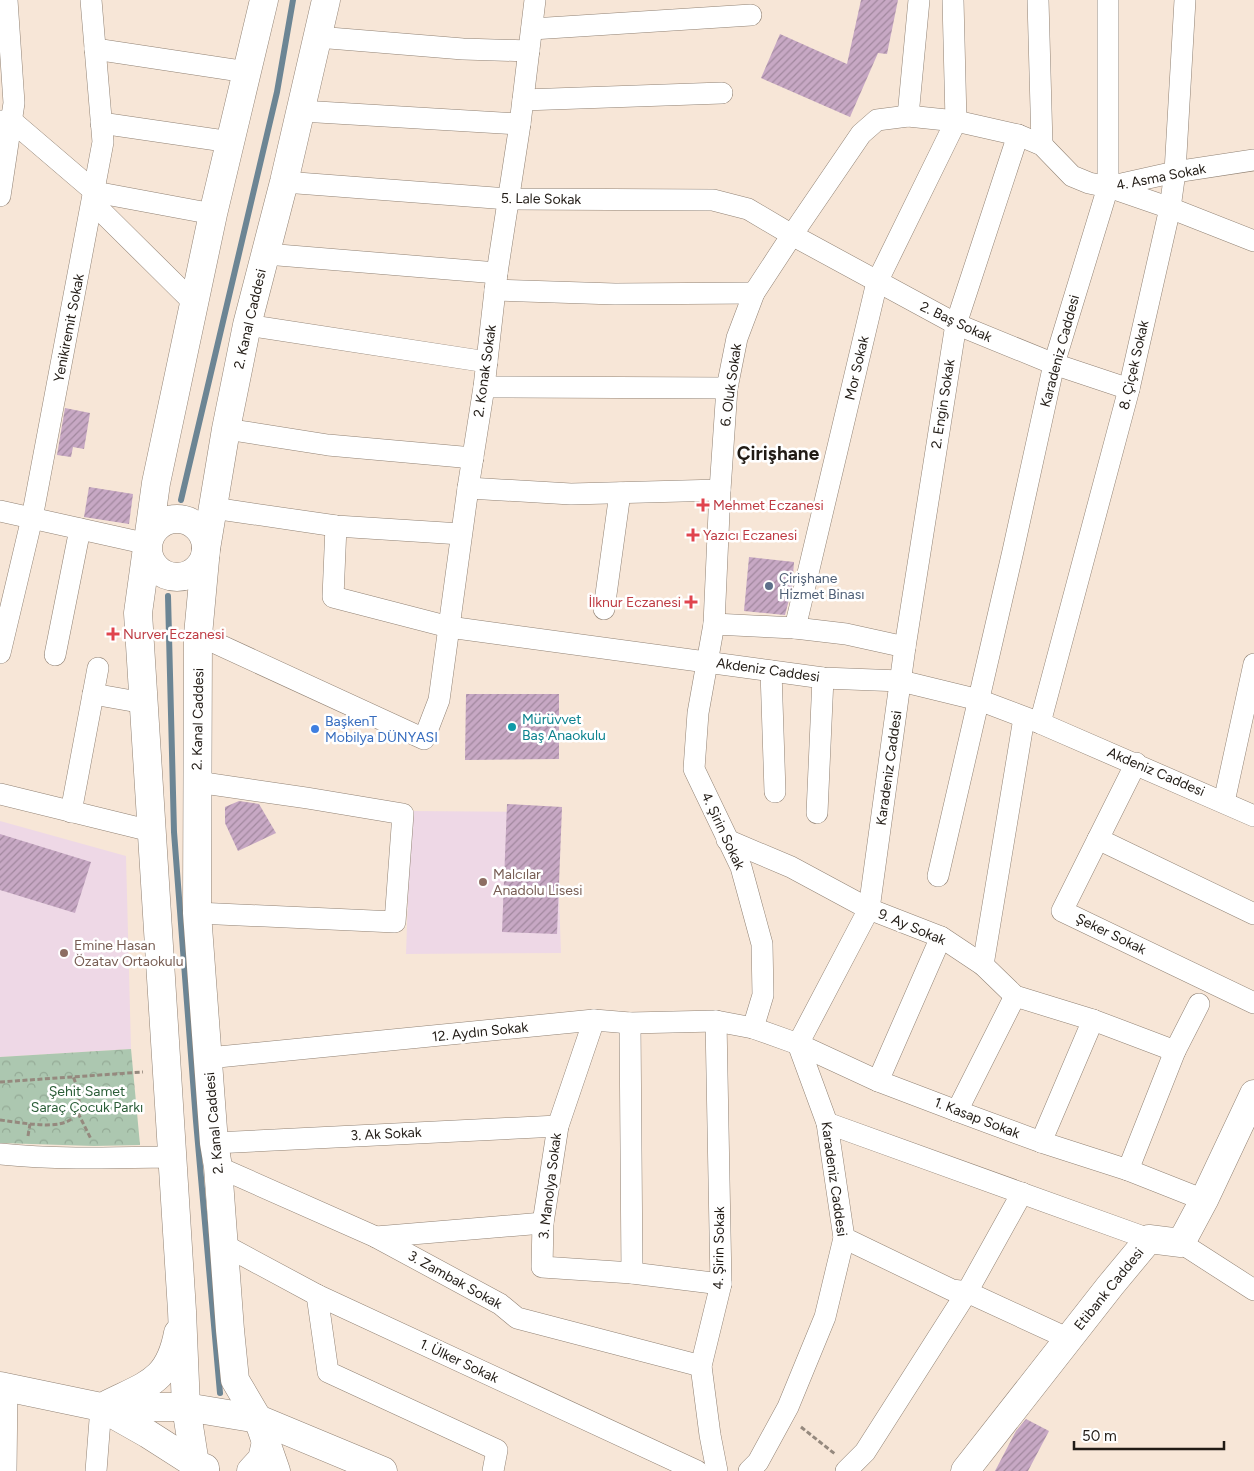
<svg xmlns="http://www.w3.org/2000/svg" width="1254" height="1471" font-family="Figtree,sans-serif">
<style>
.education{fill:#eed8e6}
.park{fill:url(#park-crowns)}
.lines{fill:none;stroke-linecap:round;stroke-linejoin:round}
.stream{stroke:#6c8594;stroke-width:6}
.building{fill:url(#building-hatch)}
.minor-casing{stroke:#918274;stroke-width:22}
.major-casing{stroke:#918274;stroke-width:29}
.path{stroke:#95897e;stroke-width:3;stroke-dasharray:5 2.5;stroke-linecap:butt}
.minor{stroke:#fff;stroke-width:21}
.major{stroke:#fff;stroke-width:28}
.health-dot{fill:#e0444e;stroke:#fff;stroke-width:2}
.service-dot{fill:#5c6f8a;stroke:#fff;stroke-width:2}
.culture-dot{fill:#0f9aa8;stroke:#fff;stroke-width:2}
.shop-dot{fill:#3f7fe0;stroke:#fff;stroke-width:2}
.education-dot{fill:#8d6e63;stroke:#fff;stroke-width:2}
.labels{text-anchor:middle;dominant-baseline:central;stroke-width:5;stroke-linejoin:round;paint-order:stroke}
.street-label{font-size:14px;fill:#211b15;stroke:#fff}
.health-label{font-size:14px;fill:#be3a42;stroke:#fff;text-anchor:start}
.service-label{font-size:14px;fill:#4e5e75;stroke:#fff;text-anchor:start}
.culture-label{font-size:14px;fill:#0d838f;stroke:#fff;text-anchor:start}
.shop-label{font-size:14px;fill:#366cbe;stroke:#fff;text-anchor:start}
.education-label{font-size:14px;fill:#785e54;stroke:#fff;text-anchor:start}
.park-label{font-size:14px;fill:#2a5d37;stroke:#fff}
.district-label{font-size:19px;font-weight:bold;fill:#211b15;stroke:#fff}
</style>
<defs>
<pattern id="park-crowns" width="20" height="18" patternUnits="userSpaceOnUse" patternTransform="scale(1.25)"><rect width="20" height="18" fill="#acc7b0"/><path d="M2 6a3 3 0 1 1 6 0M12 15a3 3 0 1 1 6 0" fill="none" stroke="#94aa96"/></pattern>
<pattern id="building-hatch" width="6" height="6" patternUnits="userSpaceOnUse" patternTransform="scale(1.25)"><rect width="6" height="6" fill="#c7a8c4"/><path d="M-1 1l2-2M0 6l6-6M5 7l2-2" fill="none" stroke="#a1889e"/></pattern>
</defs>
<rect width="100%" height="100%" fill="#f7e6d7"/>
<g class="education">
<polygon points="411,811 556,812 561,953 406,954"/>
<polygon points="0,821 126,856 131,1049 0,1057"/>
</g>
<polygon class="park" points="131,1049 140,1145 94,1146 0,1143 0,1057"/>
<g class="lines">
<g class="stream">
<polyline points="181,500 277,92 293,0"/>
<polyline points="168,596 174,832 196,1121 220,1393"/>
</g>
</g>
<g class="building">
<polygon points="861,0 898,0 887,54 878,53 850,117 761,78 780,34 847,64"/>
<polygon points="65,408 90,413 84,449 73,447 71,457 57,455"/>
<polygon points="89,487 133,494 129,524 84,517"/>
<polygon points="749,557 794,562 792,588 785,615 744,611"/>
<polygon points="466,694 559,694 559,759 465,760"/>
<polygon points="239,801 259,804 276,833 238,851 225,823 225,807"/>
<polygon points="507,804 562,807 557,934 502,932"/>
<polygon points="0,834 91,862 75,913 0,890"/>
<polygon points="1026,1419 1049,1431 1028,1471 995,1471 1016,1431"/>
</g>
<g class="lines">
<g class="minor-casing">
<g id="minor">
<polyline points="1038,0 1042,145"/>
<polyline points="532,29 751,15"/>
<polyline points="317,37 463,49 529,51"/>
<polyline points="95,49 247,72"/>
<polyline points="523,100 722,93"/>
<polyline points="301,111 520,124"/>
<polyline points="908,116 919,0"/>
<polyline points="0,121 12,121 95,192 213,214"/>
<polyline points="101,123 231,142"/>
<polyline points="284,182 508,199 713,200 748,209 792,235 956,324 1054,364 1129,389"/>
<polyline points="1109,187 1170,208 1254,241"/>
<polyline points="0,196 14,103 7,0"/>
<polyline points="93,203 193,302"/>
<polyline points="266,254 497,273"/>
<polyline points="495,290 615,294 754,293"/>
<polyline points="247,325 487,362"/>
<polyline points="484,387 727,388"/>
<polyline points="226,429 328,445 473,458"/>
<polyline points="468,488 571,494 720,490"/>
<polyline points="213,508 336,526 461,534"/>
<polyline points="0,511 148,544"/>
<polyline points="336,526 333,597 449,627 823,678 901,681 979,700 1040,723 1254,816"/>
<polyline points="604,609 620,493"/>
<polyline points="714,624 795,628 846,634 905,647"/>
<polyline points="795,628 877,282 956,121 953,0"/>
<polyline points="198,635 424,739 439,700 468,488 484,387 497,273 520,124 535,0"/>
<polyline points="0,653 32,518 103,142 91,0"/>
<polyline points="55,655 80,529"/>
<polyline points="771,671 775,792"/>
<polyline points="93,694 144,703"/>
<polyline points="1040,723 1129,389 1170,208 1175,172 1185,0"/>
<polyline points="1136,763 1062,911 1254,1003"/>
<polyline points="0,794 151,831"/>
<polyline points="1224,802 1254,664"/>
<polyline points="71,812 98,668"/>
<polyline points="817,813 823,678"/>
<polyline points="1098,839 1254,914"/>
<polyline points="727,840 791,867 869,909 941,937 983,965 1015,996 1093,1020 1175,1051"/>
<polyline points="938,876 1013,551 1054,364 1108,187 1108,0"/>
<polyline points="197,913 395,922 403,814 307,798 197,782"/>
<polyline points="983,965 1024,718"/>
<polyline points="594,1020 558,1126 543,1223 542,1267 632,1273 721,1284"/>
<polyline points="716,1021 721,1284 701,1366 710,1435 717,1471"/>
<polyline points="630,1023 632,1273"/>
<polyline points="753,1028 763,995 762,944 741,867 694,769 698,713 714,624 720,490 727,388 737,338 754,293 792,235 861,134 877,120 908,116 956,121 1018,135 1042,145 1072,176 1089,183 1108,187 1175,172 1254,160"/>
<polyline points="208,1058 594,1020 630,1023 716,1021 753,1028 798,1044 878,1081 957,1111 1041,1142 1128,1170 1204,1200"/>
<polyline points="878,1081 941,937"/>
<polyline points="957,1111 1015,996"/>
<polyline points="827,1123 1149,1239"/>
<polyline points="1041,1142 1093,1020"/>
<polyline points="214,1143 558,1126"/>
<path d="M0,1154C57,1160 114,1158 171,1157"/>
<polyline points="218,1167 376,1237 500,1304 517,1318 701,1366"/>
<polyline points="1128,1170 1175,1051 1199,1004"/>
<polyline points="376,1237 543,1223"/>
<polyline points="844,1238 952,1290 967,1292 1069,1339"/>
<polyline points="1181,1243 1254,1290"/>
<polyline points="224,1245 317,1295 697,1471"/>
<polyline points="317,1295 328,1372 497,1450 493,1471"/>
<polyline points="6,1471 7,1387"/>
<polyline points="96,1471 101,1407"/>
<polyline points="749,1471 758,1462 788,1407 825,1317 844,1238 827,1123 798,1044 869,909 905,647 956,324 1018,135"/>
<polyline points="846,1471 865,1452 967,1292 1022,1193"/>
</g>
</g>
<g class="major-casing">
<g id="major">
<circle cx="177" cy="548" r="29"/>
<polyline points="0,1386 101,1407 186,1407 258,1419 383,1471"/>
<path d="M108,1404C148,1384 169,1381 178,1333"/>
<polyline points="102,1408 148,1434 195,1464 205,1468"/>
<polyline points="205,1471 195,1464 186,1407 182,1311 138,613 156,483 213,214 264,0"/>
<polyline points="251,1471 262,1459 266,1442"/>
<polyline points="276,1471 258,1419 235,1380 230,1330 218,1167 214,1143 197,913 198,635 206,549 226,429 247,325 284,182 326,0"/>
<polyline points="965,1471 1110,1286 1149,1239 1181,1243 1204,1200 1254,1094"/>
</g>
</g>
<g class="path">
<polyline points="0,1082 143,1072"/>
<polyline points="78,1113 91,1139"/>
<path d="M0,1120C40,1125 98,1139 73,1076"/>
<polyline points="28,1136 30,1124"/>
<polyline points="801,1427 835,1454"/>
</g>
<use href="#minor" class="minor"/>
<use href="#major" class="major"/>
</g>
<g class="health-dot">
<path d="M700.5 497.5h5v5h5v5h-5v5h-5v-5h-5v-5h5z"/>
<path d="M690.5 527.5h5v5h5v5h-5v5h-5v-5h-5v-5h5z"/>
<path d="M688.5 594.5h5v5h5v5h-5v5h-5v-5h-5v-5h5z"/>
<path d="M110.5 626.5h5v5h5v5h-5v5h-5v-5h-5v-5h5z"/>
</g>
<circle class="service-dot" cx="769" cy="586" r="5"/>
<circle class="culture-dot" cx="512" cy="727" r="5"/>
<circle class="shop-dot" cx="315" cy="729" r="5"/>
<g class="education-dot">
<circle cx="483" cy="882" r="5"/>
<circle cx="64" cy="953" r="5"/>
</g>
<g class="labels">
<g class="street-label">
<text transform="translate(1161 177) rotate(-11)">4. Asma Sokak</text>
<text transform="translate(541 199) rotate(1)">5. Lale Sokak</text>
<text transform="translate(250 319) rotate(-77)">2. Kanal Caddesi</text>
<text transform="translate(956 322) rotate(25)">2. Baş Sokak</text>
<text transform="translate(69 328) rotate(-79)">Yenikiremit Sokak</text>
<text transform="translate(1060 351) rotate(-75)">Karadeniz Caddesi</text>
<text transform="translate(1134 365) rotate(-77)">8. Çiçek Sokak</text>
<text transform="translate(857 368) rotate(-77)">Mor Sokak</text>
<text transform="translate(485 371) rotate(-82)">2. Konak Sokak</text>
<text transform="translate(731 385) rotate(-82)">6. Oluk Sokak</text>
<text transform="translate(943 404) rotate(-81)">2. Engin Sokak</text>
<text transform="translate(768 670) rotate(8)">Akdeniz Caddesi</text>
<text transform="translate(198 719) rotate(-89)">2. Kanal Caddesi</text>
<text transform="translate(889 768) rotate(-82)">Karadeniz Caddesi</text>
<text transform="translate(1156 772) rotate(23)">Akdeniz Caddesi</text>
<text transform="translate(723 831) rotate(65)">4. Şirin Sokak</text>
<text transform="translate(912 927) rotate(23)">9. Ay Sokak</text>
<text transform="translate(1111 934) rotate(26)">Şeker Sokak</text>
<text transform="translate(480 1032) rotate(-6)">12. Aydın Sokak</text>
<text transform="translate(977 1118) rotate(21)">1. Kasap Sokak</text>
<text transform="translate(214 1123) rotate(-95)">2. Kanal Caddesi</text>
<text transform="translate(386 1134) rotate(-3)">3. Ak Sokak</text>
<text transform="translate(834 1179) rotate(82)">Karadeniz Caddesi</text>
<text transform="translate(550 1186) rotate(-83)">3. Manolya Sokak</text>
<text transform="translate(719 1248) rotate(-89)">4. Şirin Sokak</text>
<text transform="translate(455 1280) rotate(29)">3. Zambak Sokak</text>
<text transform="translate(1109 1289) rotate(-51)">Etibank Caddesi</text>
<text transform="translate(459 1361) rotate(25)">1. Ülker Sokak</text>
</g>
<g class="health-label">
<text x="713" y="505">Mehmet Eczanesi</text>
<text x="703" y="535">Yazıcı Eczanesi</text>
<text x="681" y="602" text-anchor="end">İlknur Eczanesi</text>
<text x="123" y="634">Nurver Eczanesi</text>
</g>
<g class="service-label">
<text x="779" y="578">Çirişhane<tspan x="779" dy="16">Hizmet Binası</tspan></text>
</g>
<g class="culture-label">
<text x="522" y="719">Mürüvvet<tspan x="522" dy="16">Baş Anaokulu</tspan></text>
</g>
<g class="shop-label">
<text x="325" y="721">BaşkenT<tspan x="325" dy="16">Mobilya DÜNYASI</tspan></text>
</g>
<g class="education-label">
<text x="493" y="874">Malcılar<tspan x="493" dy="16">Anadolu Lisesi</tspan></text>
<text x="74" y="945">Emine Hasan<tspan x="74" dy="16">Özatav Ortaokulu</tspan></text>
</g>
<g class="park-label">
<text x="87" y="1091">Şehit Samet<tspan x="87" dy="16">Saraç Çocuk Parkı</tspan></text>
</g>
<g class="district-label">
<text x="778" y="453">Çirişhane</text>
</g>
</g>
<path d="M1074 1441v8h150v-8" fill="none" stroke="#211b15" stroke-width="2.5"/>
<text x="1082" y="1441" font-size="15" fill="#211b15" stroke="#ffffff" stroke-width="4" paint-order="stroke">50 m</text>
</svg>
